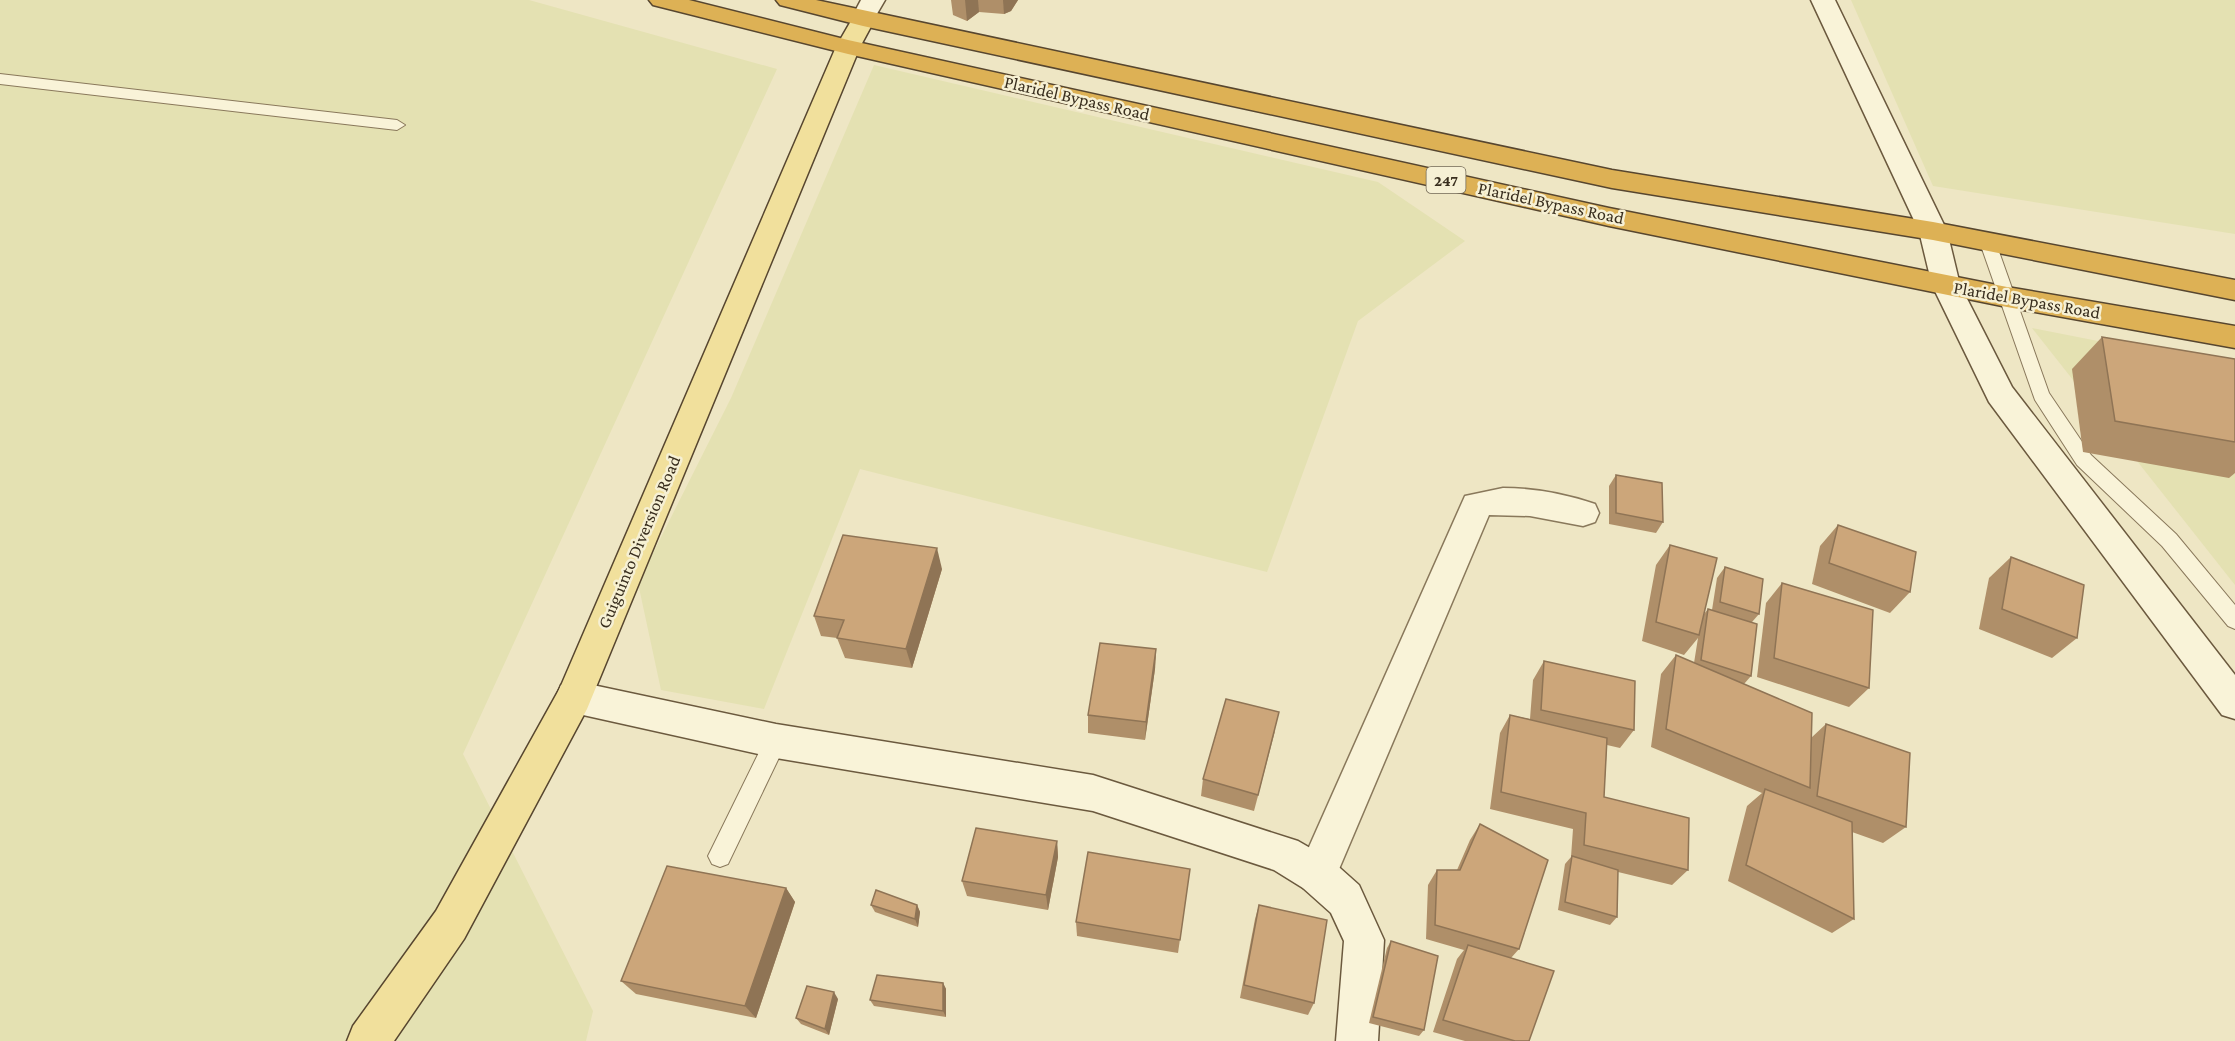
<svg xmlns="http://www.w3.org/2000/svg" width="2235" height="1041" font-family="'Crimson Pro',serif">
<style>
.farmland{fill:#e4e1b2}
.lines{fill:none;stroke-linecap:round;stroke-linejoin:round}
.lane-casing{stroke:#89785b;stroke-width:2}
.street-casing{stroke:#89785b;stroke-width:3}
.secondary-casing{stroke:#6b593e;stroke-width:3}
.primary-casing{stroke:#57462f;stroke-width:3}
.highway-casing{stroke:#57462f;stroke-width:3}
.lane{fill:#f9f3d8;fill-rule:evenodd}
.street{fill:#f9f3d8;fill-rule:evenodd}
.secondary{fill:#f9f3d8;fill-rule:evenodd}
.primary{fill:#f1e09c;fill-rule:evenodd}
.highway{fill:#ddb155;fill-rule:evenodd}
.wall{fill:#af8f69}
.shaded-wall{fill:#8f7455}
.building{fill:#cca67a;stroke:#8f7455;stroke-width:1.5}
.labels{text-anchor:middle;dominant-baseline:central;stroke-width:5;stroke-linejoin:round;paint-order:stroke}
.shield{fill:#f6f0d4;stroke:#726855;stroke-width:1.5}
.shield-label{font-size:16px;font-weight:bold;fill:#392e1e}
.street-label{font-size:18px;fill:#392e1e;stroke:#f6f0d4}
</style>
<rect width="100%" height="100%" fill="#eee6c4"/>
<g class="farmland">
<polygon points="0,0 529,0 777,69 463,754 593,1011 586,1041 0,1041"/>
<polygon points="1851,0 2235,0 2235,234 1933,186"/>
<polygon points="874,65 1378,182 1465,241 1358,321 1267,572 860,469 764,709 661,690 638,583 731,398"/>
<polygon points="2032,328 2235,368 2235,585"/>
</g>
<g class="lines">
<g class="lane-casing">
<g id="lane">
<polygon points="0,74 397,120 405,125 397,130 0,84"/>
<polygon points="1988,237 1994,239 1996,243 2049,393 2091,455 2176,534 2235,605 2235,629 2228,626 2162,546 2077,465 2035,400 1980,243 1982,239"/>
<polygon points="776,731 784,734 787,741 728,864 720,867 712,864 708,856 712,848 768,734"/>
</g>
</g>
<g class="street-casing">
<path id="street" d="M1503,488C1534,488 1566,494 1595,504L1599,513L1595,522L1583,526L1530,516L1489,515L1331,888L1317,893L1303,888L1297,874L1465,496Z"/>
</g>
<g class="secondary-casing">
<g id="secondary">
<polygon points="861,0 885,0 871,24 863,26 855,24 851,19"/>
<polygon points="1811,0 1835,0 1947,231 1960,285 2012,387 2235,675 2235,719 2222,715 1989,402 1932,285 1919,231"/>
<polygon points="574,681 776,724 1093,775 1298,841 1331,860 1359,885 1384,940 1378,1041 1336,1041 1344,941 1331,913 1303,888 1274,870 1093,811 776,758 574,713 561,709 556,697 561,685"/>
</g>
</g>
<g class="primary-casing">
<polygon id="primary" points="863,12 871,14 875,19 860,47 587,709 464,939 394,1041 347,1041 353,1026 436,911 560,688 836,47 855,14"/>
</g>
<g class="highway-casing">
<g id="highway">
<polygon points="649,0 689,0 848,40 1609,208 2007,287 2235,326 2235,348 2007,307 1609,226 848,54 653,5"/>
<polygon points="776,0 816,0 1612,170 1933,222 2235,280 2235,300 1933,240 1612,188 863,26 780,5"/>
</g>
</g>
<use href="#lane" class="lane"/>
<use href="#street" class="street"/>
<use href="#secondary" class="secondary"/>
<use href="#primary" class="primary"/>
<use href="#highway" class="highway"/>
</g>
<g class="wall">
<polygon points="951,0 1018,0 1011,11 1004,14 979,12 967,21 953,15"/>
<polygon points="2102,337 2235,359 2235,473 2229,478 2083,452 2072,369"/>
<polygon points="1616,475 1663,522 1656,533 1609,524 1609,486"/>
<polygon points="1838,525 1910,592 1890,613 1812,584 1820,546"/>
<polygon points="1670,545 1704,614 1708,609 1712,610 1717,578 1725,567 1759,614 1752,622 1751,676 1744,684 1811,738 1826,724 1906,827 1883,843 1852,832 1854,919 1832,933 1728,881 1747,806 1762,793 1651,747 1661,674 1676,655 1694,663 1698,638 1684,655 1642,641 1656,565"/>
<polygon points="2011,557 2077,638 2052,658 1979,629 1989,578"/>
<polygon points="942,569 912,668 845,658 837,638 821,636 814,616"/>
<polygon points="1782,583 1869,688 1849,707 1757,677 1766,603"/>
<polygon points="1156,649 1155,669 1145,740 1088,733 1088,715"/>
<polygon points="1544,661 1634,730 1620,748 1607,745 1604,797 1688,870 1672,885 1618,872 1617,917 1610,925 1558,910 1565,864 1571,857 1573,829 1490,809 1500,733 1510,715 1530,719 1533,680"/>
<polygon points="1275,731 1254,811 1201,796 1203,779"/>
<polygon points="1480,824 1519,949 1511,958 1529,1041 1465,1041 1433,1032 1457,959 1464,950 1426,939 1428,885 1437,870 1457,870 1470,840"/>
<polygon points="1057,841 1058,857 1048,910 967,896 962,881"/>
<polygon points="1190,869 1178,953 1077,936 1076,922"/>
<polygon points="786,888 795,902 756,1018 636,994 621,981"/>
<polygon points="871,905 917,905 920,912 918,927 875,912"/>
<polygon points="1259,905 1314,1003 1308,1015 1240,998 1255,919"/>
<polygon points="1391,941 1424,1030 1419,1036 1369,1023 1387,948"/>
<polygon points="943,983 946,989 946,1017 874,1006 870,1000"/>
<polygon points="838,999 829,1035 801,1024 796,1018"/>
</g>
<g class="shaded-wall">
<polygon points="965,0 978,0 979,12 967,21"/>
<polygon points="1003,0 1018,0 1011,11 1004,14"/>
<polygon points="937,548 942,569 912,668 906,649"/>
<polygon points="1156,649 1155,669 1145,740 1146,722"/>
<polygon points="1057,841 1058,857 1048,910 1046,895"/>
<polygon points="786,888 795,902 756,1018 745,1006"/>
<polygon points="917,905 920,912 918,927 915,919"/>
<polygon points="943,983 946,989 946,1017 943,1011"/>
<polygon points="834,992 838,999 829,1035 825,1029"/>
</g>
<g class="building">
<polygon points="2102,337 2235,359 2235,442 2115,421"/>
<polygon points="1616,475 1662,483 1663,522 1616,513"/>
<polygon points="1838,525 1916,552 1910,592 1829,563"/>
<polygon points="843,535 937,548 906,649 837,638 844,620 814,616"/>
<polygon points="1670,545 1717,558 1699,635 1656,622"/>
<polygon points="2011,557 2084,585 2077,638 2002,609"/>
<polygon points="1725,567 1763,579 1759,614 1720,602"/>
<polygon points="1782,583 1873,610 1869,688 1774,658"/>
<polygon points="1708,609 1757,624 1751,676 1701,660"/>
<polygon points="1100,643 1156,649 1146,722 1088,715"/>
<polygon points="1676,655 1812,713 1810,788 1666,729"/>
<polygon points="1544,661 1635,681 1634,730 1541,710"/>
<polygon points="1226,699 1279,712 1258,795 1203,779"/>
<polygon points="1510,715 1607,738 1604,797 1689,818 1688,870 1584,845 1586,813 1501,792"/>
<polygon points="1826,724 1910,753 1906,827 1817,796"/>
<polygon points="1765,789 1852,822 1854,919 1746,865"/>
<polygon points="1480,824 1548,860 1519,949 1435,925 1437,870 1460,870"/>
<polygon points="976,828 1057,841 1046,895 962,881"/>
<polygon points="1088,852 1190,869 1180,940 1076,922"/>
<polygon points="1572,856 1618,870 1617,917 1565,902"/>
<polygon points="667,866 786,888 745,1006 621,981"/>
<polygon points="876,890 917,905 915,919 871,905"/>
<polygon points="1259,905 1327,920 1314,1003 1244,985"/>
<polygon points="1391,941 1438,956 1424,1030 1373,1017"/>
<polygon points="1468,945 1554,971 1529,1041 1515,1041 1443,1020"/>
<polygon points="877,975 943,983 943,1011 870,1000"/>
<polygon points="807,986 834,992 825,1029 796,1018"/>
</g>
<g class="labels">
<rect class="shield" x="1426.5" y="167" width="39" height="26" rx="4.5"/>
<g class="shield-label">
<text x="1446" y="180">247</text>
</g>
<g class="street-label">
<text transform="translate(1077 98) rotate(13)">Plaridel Bypass Road</text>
<text transform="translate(1551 203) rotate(12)">Plaridel Bypass Road</text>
<text transform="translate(2027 300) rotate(10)">Plaridel Bypass Road</text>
<text transform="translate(639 542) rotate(-67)">Guiguinto Diversion Road</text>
</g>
</g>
</svg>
